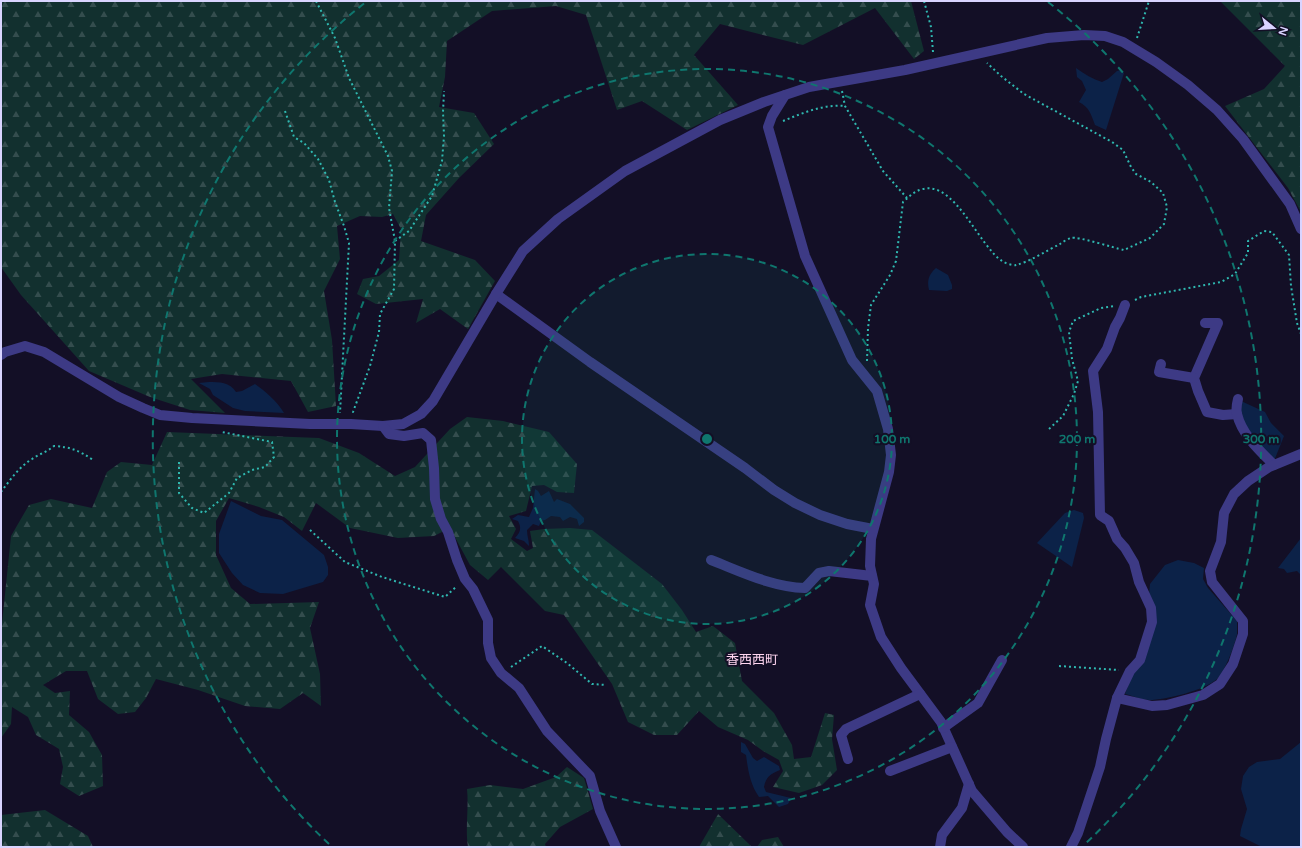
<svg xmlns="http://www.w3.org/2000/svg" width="1302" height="848" font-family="'Varela Round','Noto Sans JP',sans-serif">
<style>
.forest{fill:url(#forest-firs)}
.water{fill:#0c2248}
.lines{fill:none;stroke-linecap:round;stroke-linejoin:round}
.path{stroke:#2fb8b0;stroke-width:2;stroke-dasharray:2 3;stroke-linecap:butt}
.minor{stroke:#3d3a85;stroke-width:10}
.ring{fill:none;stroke:#0f766e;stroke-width:2;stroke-dasharray:7 5}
.labels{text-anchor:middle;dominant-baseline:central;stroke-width:4;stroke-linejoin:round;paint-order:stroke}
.quarter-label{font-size:13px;fill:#ffd6f0;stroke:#130f26}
.centre{fill:#0f766e;stroke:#130f26;stroke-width:2}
.ring-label{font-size:12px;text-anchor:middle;font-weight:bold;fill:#0f766e;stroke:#130f26;stroke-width:4;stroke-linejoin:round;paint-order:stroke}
</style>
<defs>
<pattern id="forest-firs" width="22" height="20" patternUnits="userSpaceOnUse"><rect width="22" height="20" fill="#12302f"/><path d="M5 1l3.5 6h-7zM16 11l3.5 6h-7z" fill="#344d4e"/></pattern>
</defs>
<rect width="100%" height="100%" fill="#130f26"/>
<g class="forest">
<polygon points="1,1 911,1 924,51 914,59 875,8 803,45 720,24 694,55 738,105 687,130 642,101 617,110 586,15 556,6 492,11 447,41 445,77 439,107 474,113 494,144 459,178 426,215 421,241 475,260 495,281 468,329 440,309 416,323 423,299 376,304 357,294 363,279 379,276 399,260 401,229 393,214 382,217 360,216 337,226 340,259 324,291 332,340 336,406 308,412 291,381 222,374 191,379 225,413 190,410 150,397 89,371 21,295 1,267"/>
<polygon points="1220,1 1301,1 1301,212 1288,188 1225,106 1264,89 1285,66"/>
<polygon points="467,417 503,421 549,432 577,464 574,493 557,492 544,485 532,486 526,511 509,516 516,529 511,539 527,551 533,548 530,531 544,529 570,528 592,530 662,584 682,610 696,632 713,626 735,643 742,681 774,713 792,745 794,759 811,757 825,713 834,715 832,739 837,770 822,785 799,793 773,787 783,771 779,760 763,751 748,740 718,727 699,711 677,735 654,735 628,722 612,684 564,615 545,611 501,567 488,580 470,565 450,528 434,536 398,538 350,528 316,503 302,531 284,517 259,507 229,498 216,521 216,555 231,588 250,604 319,602 310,628 320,674 321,706 303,693 280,709 245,706 198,690 156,679 146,698 135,712 118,714 98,699 87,671 66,671 43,685 55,693 70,691 69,715 89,732 102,755 103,786 79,796 60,784 63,767 59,749 36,735 28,717 12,707 11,724 1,738 1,633 11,536 29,505 51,499 92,508 107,472 121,462 152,465 167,432 319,438 359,453 395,476 415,467 450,429"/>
<path d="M567,767L584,778L593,809L560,827L545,844L546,847H468C465,828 469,809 467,789L490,785L523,789L556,777Z"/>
<polygon points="45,810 88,836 93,847 1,847 1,815"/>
<polygon points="718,814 752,847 699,847"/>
<polygon points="778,837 784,847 757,847 762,840"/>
</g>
<g class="water">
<path d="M1076,68C1084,74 1093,79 1102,82L1108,79L1117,71L1121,70L1124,73L1106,130L1095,125C1091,114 1089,107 1079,102L1086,90L1082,81L1077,77Z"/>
<path d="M936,268L948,275L952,285V289L947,291L929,290C927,281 928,275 936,268Z"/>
<path d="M209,382C219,382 230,382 236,392L242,391L255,384C266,392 276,400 284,413L245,411L233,408L213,395L210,389L199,383Z"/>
<polygon points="1241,401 1265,412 1271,423 1284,436 1274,461 1256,444 1240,415"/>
<path d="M535,489L538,491L541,496L549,491L554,502L557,499L570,504L584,518V522L579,526L577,519L570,517L563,521L560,517L551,516L545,520L541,521L539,526L533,524L527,530C527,536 529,540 529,546L524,541L515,538C520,533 522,528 518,521L512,519L518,515L529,517L533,508Z"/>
<polygon points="231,501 261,516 282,520 324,555 328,567 328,575 323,582 283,594 260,593 243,585 232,573 219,553 219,534"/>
<polygon points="1074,510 1083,513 1084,518 1072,567 1037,543 1065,513"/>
<polygon points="1301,538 1301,575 1297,571 1287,573 1284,569 1278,568"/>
<path d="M1178,560L1194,563L1204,568L1203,579L1208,588L1237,621C1237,625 1237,630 1237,634C1235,645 1225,671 1217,679C1205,690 1166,700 1149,700C1142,700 1133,696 1125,694L1133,673L1149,646V594L1150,584L1165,565Z"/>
<path d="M741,742L745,744L753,758L757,761L764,757L779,766L780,770C770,774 766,777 764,787L766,792L791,798L788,804L779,807L768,796L759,797C750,784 748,770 746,755L741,752Z"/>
<polygon points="1301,742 1301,847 1262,847 1240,836 1241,829 1247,809 1241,789 1243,776 1249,767 1257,762 1280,759"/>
</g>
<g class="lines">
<g class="path">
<polyline points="316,1 335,38 349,78 388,156 392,171 389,208 395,241 394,289 380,314 379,332 370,366 353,412 351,412"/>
<polyline points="924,1 931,27 933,52"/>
<polyline points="1137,38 1149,1"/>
<polyline points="842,91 845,106 883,171 907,198"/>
<polyline points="285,111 294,137 304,143 318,159 329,180 335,202 344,226 349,243 340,413"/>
<path d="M783,121C803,113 823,104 845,106"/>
<polyline points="395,241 409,231 432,196 442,161 444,136 443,112 444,91"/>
<polyline points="1135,300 1141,297 1221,282 1235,274 1248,253 1248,241 1264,231 1272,232 1289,255 1291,286 1297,323 1301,334"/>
<path d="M867,361L868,328L871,305L890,275L896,261L903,202C909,197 914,191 923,189C955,181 979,246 1002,261C1005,263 1013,266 1016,265C1029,262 1048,250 1060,244C1063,242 1067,239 1071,238C1078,236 1114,248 1124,250L1150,238L1164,224L1167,207L1163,193L1151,182L1136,174L1131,167L1123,150L1112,142L1024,94L1001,76L987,63"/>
<polyline points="1049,429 1063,416 1074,394 1078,381 1072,359 1069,332 1073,321 1101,308 1114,306"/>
<polyline points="179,462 179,493 192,508 204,513 229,493 237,478 252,470 265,467 274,457 272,442 222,432"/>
<path d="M1,492C10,480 19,467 32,459C39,454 47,452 54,446C71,447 80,451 93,460"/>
<polyline points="310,530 345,562 382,577 445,597 457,586"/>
<polyline points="1059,666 1119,670"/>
<polyline points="511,667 542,646 567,663 592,684 606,685"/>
</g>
<g class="minor">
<polyline points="785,95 772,116 768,127 805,256 852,360 877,391 888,429 891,455 889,472 871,539 870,566 874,584 870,605 881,637 901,668 941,722 972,791 1007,832 1023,847"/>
<polyline points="496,294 590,362 745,468 774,490 795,503 820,515 847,524 873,529"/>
<polyline points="1205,323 1218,323 1194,378 1198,391 1207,412 1223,415 1237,414"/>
<polyline points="1,355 5,352 25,346 44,352 119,397 143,408 160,415 192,418 310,424 351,424 383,426 403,424 421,414 433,401 496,294 523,251 558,219 625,171 720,120 764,102 809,87 905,70 1047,38 1084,35 1105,36 1123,42 1156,62 1188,85 1217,110 1243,139 1290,204 1301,229"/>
<polyline points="1161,364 1159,372 1194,378"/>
<path d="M1238,399C1237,403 1236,410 1237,414C1242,435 1260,451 1274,465"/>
<polyline points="383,426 389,434 404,436 423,433 431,440 434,468 435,499 441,519 448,532 457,560 465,579 473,589 488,620 488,643 491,658 501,673 519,688 547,731 590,776 600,811 616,847"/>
<path d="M711,560C742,572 772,587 805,588L819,573L829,571L872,576"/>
<polyline points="1117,698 1152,706 1167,705 1203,695 1220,684 1233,664 1243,634 1243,621 1212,582 1210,571 1221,542 1224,513 1234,494 1248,481 1269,467 1301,454"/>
<polyline points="943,728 978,703 1002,660"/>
<polyline points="848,759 841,735 846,729 920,694"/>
<polyline points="890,771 952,747"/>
<polyline points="940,847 942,835 962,808 969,784"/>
<polyline points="1071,847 1078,833 1100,767 1106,739 1117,698 1130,671 1140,660 1152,622 1151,608 1139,582 1134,563 1125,548 1117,539 1109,521 1100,515 1098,412 1093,371 1107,349 1115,327 1120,318 1125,305"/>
</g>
</g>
<circle cx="707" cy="439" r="185" fill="#0f766e" fill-opacity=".12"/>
<g class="ring">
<circle cx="707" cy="439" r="185"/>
<circle cx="707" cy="439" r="370"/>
<path d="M329 844A554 554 0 0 1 366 2M1048 2A554 554 0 0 1 1085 844"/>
</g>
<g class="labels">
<g class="quarter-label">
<text x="752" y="660">香西西町</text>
</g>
</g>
<circle cx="707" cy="439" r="6" class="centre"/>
<g class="ring-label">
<text x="892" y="443">100 m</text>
<text x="1077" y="443">200 m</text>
<text x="1261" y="443">300 m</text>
</g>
<rect width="1302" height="848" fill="none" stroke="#d9d4ff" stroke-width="4"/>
<g transform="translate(1274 28) rotate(108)" stroke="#130f26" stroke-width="3" paint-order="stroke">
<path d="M0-3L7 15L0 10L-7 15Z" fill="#d9d4ff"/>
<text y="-6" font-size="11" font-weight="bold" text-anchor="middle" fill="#d9d4ff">N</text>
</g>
</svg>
